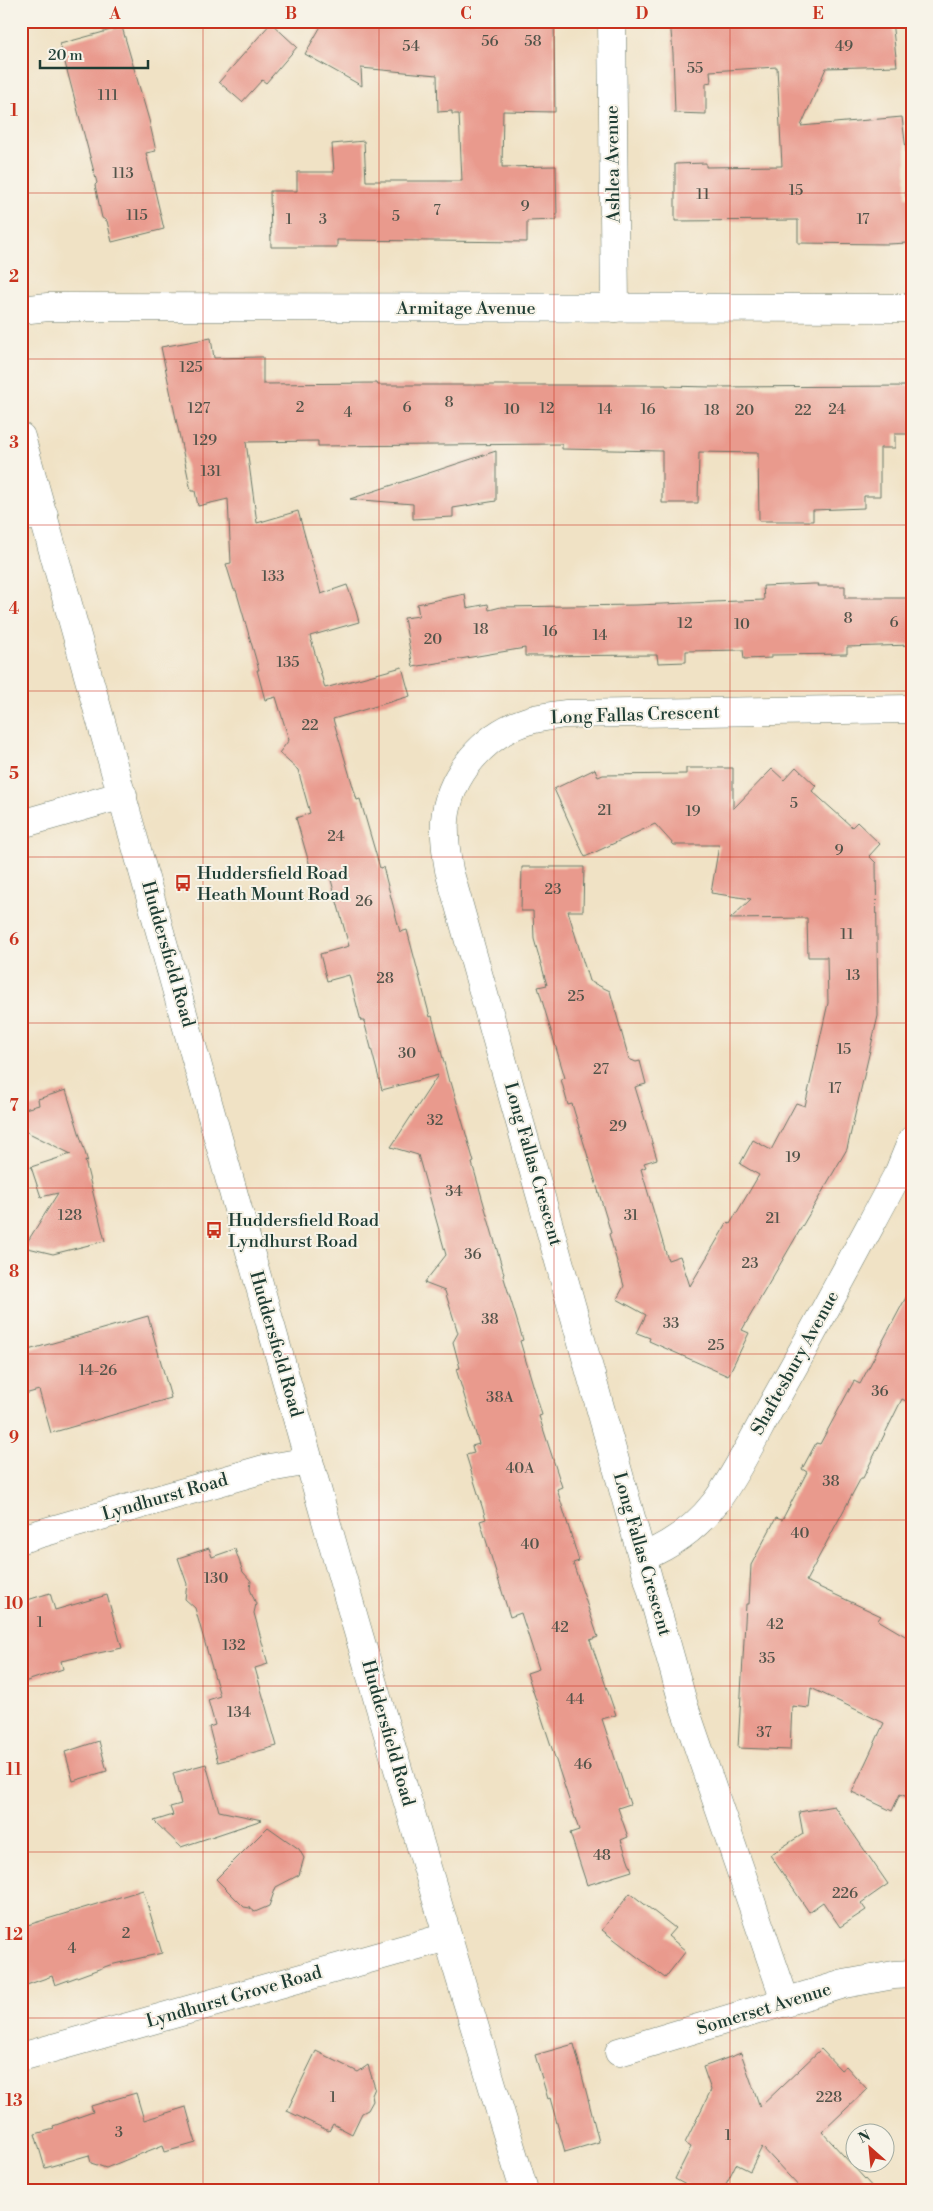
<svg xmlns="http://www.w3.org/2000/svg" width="933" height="2211" font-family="'Libre Bodoni',serif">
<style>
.building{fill:#e99a8d}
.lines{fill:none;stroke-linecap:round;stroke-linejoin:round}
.minor-casing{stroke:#687767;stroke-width:29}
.primary-casing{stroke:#687767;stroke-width:29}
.minor{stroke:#fff;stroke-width:28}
.primary{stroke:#fff;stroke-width:28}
.grid{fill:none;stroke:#c8321e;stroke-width:1;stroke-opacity:0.55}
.labels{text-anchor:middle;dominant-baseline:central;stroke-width:4;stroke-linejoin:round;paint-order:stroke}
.number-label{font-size:15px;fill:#52544a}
.street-label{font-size:18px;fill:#1f3d34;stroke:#f7f3e8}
.poi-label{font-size:18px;fill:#1f3d34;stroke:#f7f3e8;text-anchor:start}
.neatline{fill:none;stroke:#c8321e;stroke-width:2}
.grid-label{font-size:16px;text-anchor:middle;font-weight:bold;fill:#c8321e}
</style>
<rect width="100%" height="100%" fill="#f7f3e8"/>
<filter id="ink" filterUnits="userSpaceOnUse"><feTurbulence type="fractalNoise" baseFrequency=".02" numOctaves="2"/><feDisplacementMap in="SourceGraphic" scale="10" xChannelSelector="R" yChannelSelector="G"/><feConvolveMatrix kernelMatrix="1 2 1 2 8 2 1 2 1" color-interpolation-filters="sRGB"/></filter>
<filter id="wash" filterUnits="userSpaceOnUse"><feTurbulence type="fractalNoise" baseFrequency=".0096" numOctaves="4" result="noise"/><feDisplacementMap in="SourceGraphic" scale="20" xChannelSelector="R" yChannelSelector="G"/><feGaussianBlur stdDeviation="1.12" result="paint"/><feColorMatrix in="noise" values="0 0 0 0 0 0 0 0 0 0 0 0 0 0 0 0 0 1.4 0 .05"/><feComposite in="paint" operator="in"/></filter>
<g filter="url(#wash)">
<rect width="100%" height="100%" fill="#f0e2c5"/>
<g id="blocks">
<g class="building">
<polygon points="324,21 554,21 555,112 503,111 502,167 556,166 557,220 527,221 527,242 337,240 337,247 271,247 270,191 297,191 297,172 334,172 332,144 364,141 366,181 462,181 459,114 452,114 452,111 438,112 437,75 361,68 362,86 305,54"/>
<polygon points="670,21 892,21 897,66 826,68 801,126 902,117 906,150 906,197 912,197 912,240 908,240 908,243 888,244 798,243 798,220 675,221 675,164 706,163 706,167 782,166 777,67 710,71 711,82 706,83 706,114 675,113 673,53"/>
<polygon points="271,23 297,47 266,83 262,80 242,102 219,82"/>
<polygon points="122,27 149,120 156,151 146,153 164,229 112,242 107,221 102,218 95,185 97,183 60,44"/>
<polygon points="211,338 214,358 263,357 263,384 377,383 378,385 666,385 666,386 711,387 912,386 912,434 895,434 895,448 880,448 880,496 864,496 864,508 813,510 813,521 759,521 758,453 699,452 698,503 662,503 662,451 562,449 562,444 318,446 318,441 246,442 257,523 298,511 321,594 347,585 355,607 359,622 310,636 325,688 402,667 410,696 333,719 357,800 360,799 380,868 383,867 400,932 407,930 430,1017 432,1016 449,1082 451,1082 474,1162 472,1163 504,1274 503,1275 523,1340 520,1341 542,1415 539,1416 562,1487 557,1489 579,1561 573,1563 598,1637 590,1640 616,1715 602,1719 630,1804 618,1808 628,1837 621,1840 632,1871 587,1885 570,1833 579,1830 527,1673 539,1669 521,1613 510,1617 480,1521 486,1519 466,1455 474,1453 472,1446 479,1444 456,1369 460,1368 453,1342 458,1333 445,1291 424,1283 446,1255 418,1155 391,1147 438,1075 382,1090 364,1021 361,1021 349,975 327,981 320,954 349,946 328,869 312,873 296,818 310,813 298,770 279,753 289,740 276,697 265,700 257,670 259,670 236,590 234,590 226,564 231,563 228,499 198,506 195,491 191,491 161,347"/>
<polygon points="496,451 496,501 453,508 453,517 413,519 413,504 350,499"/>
<polygon points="813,584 819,584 818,586 845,586 845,598 912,598 912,645 847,647 847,654 772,655 772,658 744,659 743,650 686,651 686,662 658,663 657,655 525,656 525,648 413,667 404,618 419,616 417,604 465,594 467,608 488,604 489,610 501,607 637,605 764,600 763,586"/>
<polygon points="796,767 816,786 812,791 852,827 857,822 880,844 869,856 876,863 878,1016 847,1149 742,1330 749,1333 728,1376 649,1341 650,1338 637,1333 646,1315 617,1299 624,1286 609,1234 611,1233 572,1104 568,1105 561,1079 565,1078 538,987 547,985 534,939 533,911 521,911 522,867 584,867 583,911 568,911 589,981 610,991 629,1059 636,1062 640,1061 646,1084 635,1087 657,1159 644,1163 646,1167 641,1169 668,1260 680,1256 690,1286 727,1223 730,1224 759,1175 740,1164 753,1140 771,1150 796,1103 805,1106 828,1003 827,957 808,957 807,918 730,919 751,899 711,893 719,845 674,845 655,824 585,857 554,789 595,769 598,777 603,775 686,774 686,768 733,768 733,809 772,769 784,780"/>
<polygon points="66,1090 88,1162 85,1161 105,1241 53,1254 24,1247 58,1193 41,1197 31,1167 71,1154 21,1129 21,1110 39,1105 38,1099"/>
<polygon points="912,1286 912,1404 902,1399 863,1478 861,1478 806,1581 881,1616 878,1620 912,1640 912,1799 900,1794 892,1811 852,1792 884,1723 811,1688 809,1708 792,1706 790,1750 738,1748 746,1604 749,1604 751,1565 776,1518 782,1520 794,1497 807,1472 802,1469 816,1443 820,1444 854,1381 860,1384"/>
<polygon points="148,1316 171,1398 51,1433 39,1390 21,1395 21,1352"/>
<polygon points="209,1548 212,1557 235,1549 243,1572 251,1581 250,1589 256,1604 254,1613 268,1664 255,1668 277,1746 218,1762 209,1727 215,1725 208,1700 220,1696 195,1608 185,1599 187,1584 178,1558"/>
<polygon points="50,1593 55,1610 107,1595 122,1648 61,1661 63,1669 21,1683 21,1602"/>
<polygon points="99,1741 107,1771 73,1781 65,1752"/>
<polygon points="206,1764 219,1811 262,1820 181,1847 154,1821 173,1815 170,1807 181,1804 173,1773"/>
<polygon points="834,1806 888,1884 861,1903 866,1910 840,1927 823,1902 809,1912 770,1855 803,1834 799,1812"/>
<polygon points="268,1827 299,1849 304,1858 299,1875 276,1887 269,1906 255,1912 250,1908 244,1907 216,1879"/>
<polygon points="143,1890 162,1953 110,1965 55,1985 52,1976 21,1987 21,1927"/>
<polygon points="630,1893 675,1928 668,1936 686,1951 665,1978 602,1930"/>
<polygon points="574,2044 599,2142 565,2152 550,2098 548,2099 535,2055"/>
<polygon points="821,2049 841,2070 846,2066 867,2089 822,2132 875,2190 802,2190 762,2147 750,2171 736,2164 723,2190 695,2190 675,2179 691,2147 685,2143 711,2090 703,2067 741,2053 760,2107"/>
<polygon points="316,2051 358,2072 368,2065 375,2088 372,2095 373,2101 368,2110 362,2113 352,2134 333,2124 329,2131 287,2111"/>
<polygon points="136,2093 144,2120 186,2107 196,2143 165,2152 163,2145 106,2168 91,2163 89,2155 45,2168 35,2134 54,2129 53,2126 93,2112 91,2106"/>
</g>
</g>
</g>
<g filter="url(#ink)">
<use href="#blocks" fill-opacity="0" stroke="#687767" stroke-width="1"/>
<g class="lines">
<g class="minor-casing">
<g id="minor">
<polyline points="612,21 615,308"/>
<polyline points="21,310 48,307 912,308"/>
<polyline points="21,517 44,515"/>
<polyline points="21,824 123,795"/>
<polyline points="21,1539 264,1469 309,1461"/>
<path d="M643,1557C671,1545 696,1528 715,1503C737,1473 754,1437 772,1405C816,1328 857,1250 899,1172L912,1140"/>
<path d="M786,2003L684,1706L449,870C446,853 444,837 445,820C449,775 485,734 527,721C539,717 552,716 565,714L912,709"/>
<polyline points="619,2052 844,1984 894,1975 912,1974"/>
<polyline points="21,2057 447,1937"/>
</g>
</g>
<g class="primary-casing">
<path id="primary" d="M21,437C119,778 212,1120 309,1461C378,1704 450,1947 524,2190"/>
</g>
<use href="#minor" class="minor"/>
<use href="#primary" class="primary"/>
</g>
</g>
<path class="grid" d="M203,21V2190M379,21V2190M554,21V2190M730,21V2190M21,193H912M21,359H912M21,525H912M21,691H912M21,857H912M21,1023H912M21,1188H912M21,1354H912M21,1520H912M21,1686H912M21,1852H912M21,2018H912"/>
<defs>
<g id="bus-bare" transform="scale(1.35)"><path d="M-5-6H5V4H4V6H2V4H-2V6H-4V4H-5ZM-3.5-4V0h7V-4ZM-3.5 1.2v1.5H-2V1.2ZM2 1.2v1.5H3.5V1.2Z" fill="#c8321e" stroke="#f7f3e8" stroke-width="2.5" paint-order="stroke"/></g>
</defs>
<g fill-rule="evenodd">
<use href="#bus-bare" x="183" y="883"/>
<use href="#bus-bare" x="214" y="1230"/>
</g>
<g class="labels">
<g class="number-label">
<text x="490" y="41">56</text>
<text x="533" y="41">58</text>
<text x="411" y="46">54</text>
<text x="844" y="46">49</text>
<text x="695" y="68">55</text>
<text x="108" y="95">111</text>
<text x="123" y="173">113</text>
<text x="796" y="190">15</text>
<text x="703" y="194">11</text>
<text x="525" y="206">9</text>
<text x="437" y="210">7</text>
<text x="137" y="215">115</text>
<text x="396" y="216">5</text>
<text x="289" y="219">1</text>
<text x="323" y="219">3</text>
<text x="863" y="219">17</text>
<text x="191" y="367">125</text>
<text x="449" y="402">8</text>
<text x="300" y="407">2</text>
<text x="407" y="407">6</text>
<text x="199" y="408">127</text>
<text x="547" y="408">12</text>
<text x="512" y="409">10</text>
<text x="605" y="409">14</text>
<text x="648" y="409">16</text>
<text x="837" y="409">24</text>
<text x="712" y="410">18</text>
<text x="745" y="410">20</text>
<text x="803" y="410">22</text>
<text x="348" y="412">4</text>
<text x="205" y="440">129</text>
<text x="211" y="471">131</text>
<text x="273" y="576">133</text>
<text x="848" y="618">8</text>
<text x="894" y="622">6</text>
<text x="685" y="623">12</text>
<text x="742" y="624">10</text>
<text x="481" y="629">18</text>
<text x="550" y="631">16</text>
<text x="600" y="635">14</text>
<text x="433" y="639">20</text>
<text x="288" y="662">135</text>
<text x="310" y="725">22</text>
<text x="794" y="803">5</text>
<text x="605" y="810">21</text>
<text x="693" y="811">19</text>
<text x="336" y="836">24</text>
<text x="839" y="850">9</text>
<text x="553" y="889">23</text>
<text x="364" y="901">26</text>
<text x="847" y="934">11</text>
<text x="853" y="975">13</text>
<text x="385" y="978">28</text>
<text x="576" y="996">25</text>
<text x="844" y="1049">15</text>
<text x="407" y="1053">30</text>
<text x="601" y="1069">27</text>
<text x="835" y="1088">17</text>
<text x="435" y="1120">32</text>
<text x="618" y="1126">29</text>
<text x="793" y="1157">19</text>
<text x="454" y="1191">34</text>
<text x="70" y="1215">128</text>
<text x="631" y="1215">31</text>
<text x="773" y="1218">21</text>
<text x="473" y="1254">36</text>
<text x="750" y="1263">23</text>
<text x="490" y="1319">38</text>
<text x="671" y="1323">33</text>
<text x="716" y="1345">25</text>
<text x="98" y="1370">14-26</text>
<text x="880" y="1391">36</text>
<text x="500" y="1397">38A</text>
<text x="520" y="1468">40A</text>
<text x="831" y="1481">38</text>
<text x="800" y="1533">40</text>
<text x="530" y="1544">40</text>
<text x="216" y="1578">130</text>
<text x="40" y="1622">1</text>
<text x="775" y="1624">42</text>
<text x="560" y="1627">42</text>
<text x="234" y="1645">132</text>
<text x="767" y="1658">35</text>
<text x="575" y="1699">44</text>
<text x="239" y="1712">134</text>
<text x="764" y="1732">37</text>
<text x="583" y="1764">46</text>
<text x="602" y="1855">48</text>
<text x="845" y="1893">226</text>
<text x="126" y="1933">2</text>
<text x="72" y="1948">4</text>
<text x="333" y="2097">1</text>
<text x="829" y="2097">228</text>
<text x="119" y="2132">3</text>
<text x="728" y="2135">1</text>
</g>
<g class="street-label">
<text transform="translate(613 164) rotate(-91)">Ashlea Avenue</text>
<text x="466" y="308">Armitage Avenue</text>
<text transform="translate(635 715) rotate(-2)">Long Fallas Crescent</text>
<text transform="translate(168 954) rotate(74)">Huddersfield Road</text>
<text transform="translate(533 1164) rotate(74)">Long Fallas Crescent</text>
<text transform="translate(276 1344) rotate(74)">Huddersfield Road</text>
<text transform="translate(795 1363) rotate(-61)">Shaftesbury Avenue</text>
<text transform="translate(165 1497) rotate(-16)">Lyndhurst Road</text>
<text transform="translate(642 1554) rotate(74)">Long Fallas Crescent</text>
<text transform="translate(388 1733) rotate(74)">Huddersfield Road</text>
<text transform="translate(234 1997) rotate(-16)">Lyndhurst Grove Road</text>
<text transform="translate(764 2009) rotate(-17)">Somerset Avenue</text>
</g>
<g class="poi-label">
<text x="197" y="873">Huddersfield Road<tspan x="197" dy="21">Heath Mount Road</tspan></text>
<text x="228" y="1220">Huddersfield Road<tspan x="228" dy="21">Lyndhurst Road</tspan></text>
</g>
</g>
<rect width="933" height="2211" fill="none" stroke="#f7f3e8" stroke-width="55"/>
<g transform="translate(870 2148) rotate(333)"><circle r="24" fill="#f7f3e8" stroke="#a1aaa0"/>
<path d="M0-4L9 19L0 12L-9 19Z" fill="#c8321e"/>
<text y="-8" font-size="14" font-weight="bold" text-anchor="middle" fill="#1f3d34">N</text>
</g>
<path d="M40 60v8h108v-8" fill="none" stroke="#1f3d34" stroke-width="2.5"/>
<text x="48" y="60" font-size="15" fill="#1f3d34" stroke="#f7f3e8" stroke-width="4" paint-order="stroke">20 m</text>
<rect x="28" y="28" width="878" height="2156" class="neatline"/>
<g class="grid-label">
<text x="115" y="19">A</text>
<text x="291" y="19">B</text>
<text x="466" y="19">C</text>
<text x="642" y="19">D</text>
<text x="818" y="19">E</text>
<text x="14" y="116">1</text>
<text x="14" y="282">2</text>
<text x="14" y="448">3</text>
<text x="14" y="614">4</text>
<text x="14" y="779">5</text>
<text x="14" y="945">6</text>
<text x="14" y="1111">7</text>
<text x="14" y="1277">8</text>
<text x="14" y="1443">9</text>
<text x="14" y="1609">10</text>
<text x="14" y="1775">11</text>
<text x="14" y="1940">12</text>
<text x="14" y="2106">13</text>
</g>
</svg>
